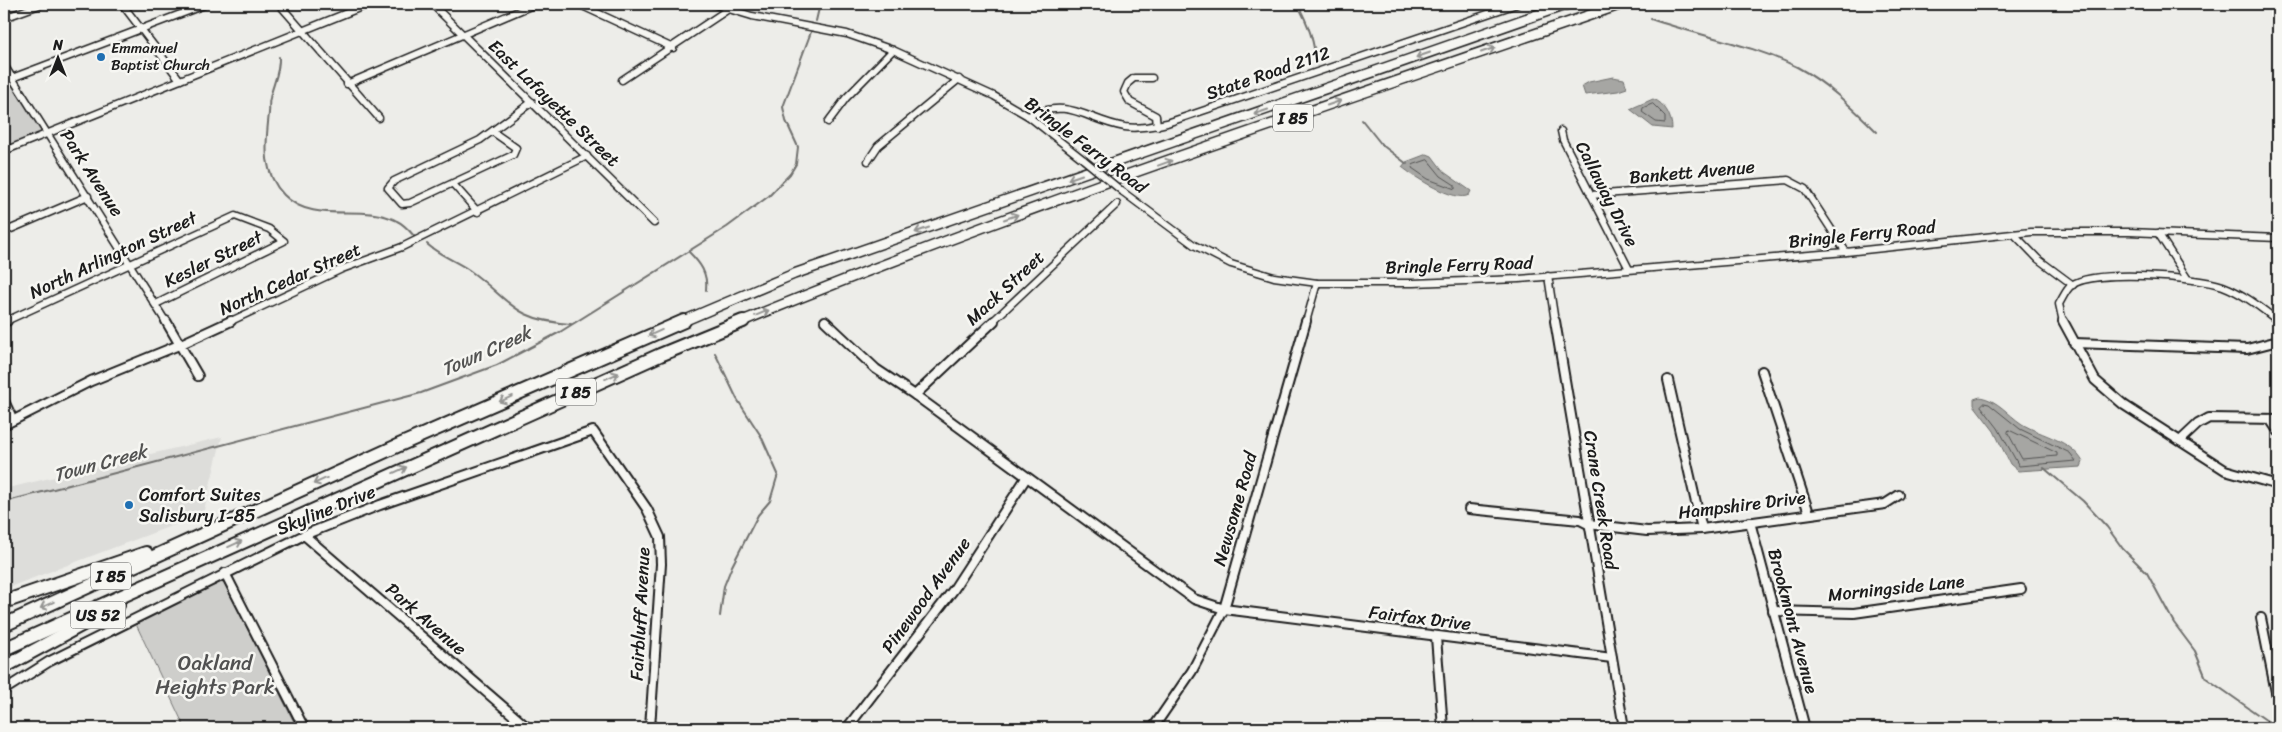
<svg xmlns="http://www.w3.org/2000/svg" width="2282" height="732" font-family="Sriracha,sans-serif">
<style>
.built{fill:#ddddda}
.green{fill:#cececb;stroke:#757574}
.water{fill:#a6a6a3;stroke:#6f6f6d}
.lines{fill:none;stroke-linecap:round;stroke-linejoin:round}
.shore{stroke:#535352;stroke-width:1}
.stream{stroke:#6f6f6d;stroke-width:2}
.minor-far1-casing{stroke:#1c1c1c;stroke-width:9}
.minor-casing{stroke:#1c1c1c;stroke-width:12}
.highway-far1-casing{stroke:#1c1c1c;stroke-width:12}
.highway-casing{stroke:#1c1c1c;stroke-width:16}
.minor-far1{stroke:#f6f6f2;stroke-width:6}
.minor{stroke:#f6f6f2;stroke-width:8}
.highway-far1{stroke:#f6f6f2;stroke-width:9}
.highway{stroke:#f6f6f2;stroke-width:12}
.minor-bridge-casing{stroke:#1c1c1c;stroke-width:9;stroke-linecap:butt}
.minor-bridge{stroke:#f6f6f2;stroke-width:6}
.oneway{stroke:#949492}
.poi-dot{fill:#1f6fb2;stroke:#f6f6f2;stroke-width:2}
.labels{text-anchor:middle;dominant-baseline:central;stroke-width:5;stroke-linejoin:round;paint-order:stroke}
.far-poi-label{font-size:15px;fill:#1c1c1c;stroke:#f6f6f2;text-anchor:start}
.shield{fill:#f6f6f2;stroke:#5d5d5c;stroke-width:1}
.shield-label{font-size:16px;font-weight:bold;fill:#1c1c1c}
.street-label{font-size:18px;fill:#1c1c1c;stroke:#f6f6f2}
.poi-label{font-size:18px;fill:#1c1c1c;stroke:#f6f6f2;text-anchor:start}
.water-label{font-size:19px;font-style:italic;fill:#535352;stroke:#f6f6f2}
.near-park-label{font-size:21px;fill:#515151;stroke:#f6f6f2}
</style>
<rect width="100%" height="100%" fill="#edede9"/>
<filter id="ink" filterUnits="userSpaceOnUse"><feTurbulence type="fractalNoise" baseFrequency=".02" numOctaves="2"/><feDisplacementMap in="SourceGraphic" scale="10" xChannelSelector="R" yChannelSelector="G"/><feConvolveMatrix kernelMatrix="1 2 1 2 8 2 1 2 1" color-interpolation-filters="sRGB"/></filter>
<g filter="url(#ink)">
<polygon class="built" points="222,437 203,514 4,589 4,489"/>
<g class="green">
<polygon points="11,79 48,134 4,151 4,81"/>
<polygon points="222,578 297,728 185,728 135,622"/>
</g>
<g class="water">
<polygon points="1613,77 1624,79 1627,88 1618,91 1585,95 1582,86 1589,82"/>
<path d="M1653,99C1665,103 1672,117 1672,129L1653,127L1630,109Z"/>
<path d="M1427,154L1432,156L1444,172L1471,191L1469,195C1455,203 1414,177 1402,167L1406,162Z"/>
<path d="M1980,397C1998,400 2007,414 2022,424C2042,436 2071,440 2083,462L2081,467L2018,471L2010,464L1994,431L1974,405V399Z"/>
</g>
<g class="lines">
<g class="shore">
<polygon points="1653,104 1665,116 1665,123 1656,122 1642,112 1643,108"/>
<polygon points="1428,160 1441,176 1455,185 1455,189 1428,179 1412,168 1413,165"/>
<polygon points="1984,403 1989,404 2020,429 2070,453 2076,461 2019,466 1998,428 1981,406"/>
<polygon points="2009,430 2057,453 2057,456 2022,459 2008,433"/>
</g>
<g class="stream">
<path d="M1297,4C1309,24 1315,42 1316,65"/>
<path d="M1651,19C1699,36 1751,44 1797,67C1827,83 1853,108 1877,132"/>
<polyline points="816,21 820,4"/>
<path d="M279,57C280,72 273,84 270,98C268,103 270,107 269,113C266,143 261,171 284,195C314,226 363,202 397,221C404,224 409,230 414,236"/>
<polyline points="1362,120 1382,145 1407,164"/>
<path d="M427,244C439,255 456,261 469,270C512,301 512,320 571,324"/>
<path d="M689,252C700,263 708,273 706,290"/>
<polyline points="715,353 737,399 761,436 778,474 770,501 758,515 732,566 724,586 720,616"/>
<polyline points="2044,468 2083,501 2107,527 2123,549 2147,573 2174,623 2195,651 2206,678 2270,723"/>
<polyline points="4,502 421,393 497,365 560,332 727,227 769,196 790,174 796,164 798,147 786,121 783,107 811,32"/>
</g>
<g class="minor-far1-casing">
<g id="minor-far1">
<polyline points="122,4 180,80"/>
<polyline points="279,4 379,118"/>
<polyline points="432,4 654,223"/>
<polyline points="578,4 673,48"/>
<polyline points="712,4 752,16 847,34 893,50 994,96 1028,116 1084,160"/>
<polyline points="4,18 42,4"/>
<polyline points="4,65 166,322"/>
<polyline points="1152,78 1134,78 1128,83 1124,92 1130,102 1156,116 1157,126"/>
<polyline points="622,80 727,10"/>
<polyline points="4,81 207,4"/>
<polyline points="347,84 535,4"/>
<path d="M1028,116C1071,97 1085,120 1125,127C1139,129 1153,126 1167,123L1517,4"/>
<polyline points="828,122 846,98 893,50"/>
<polyline points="1561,131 1563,140 1629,269"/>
<polyline points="493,132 516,148 513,155 410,203 402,204 388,188 394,181 480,140 532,102"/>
<polyline points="4,151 369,4"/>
<polyline points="868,161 878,146 959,79"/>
<polyline points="453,184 478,212"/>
<polyline points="1123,192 1194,245 1231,264 1274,277 1317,283 1413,283 1519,279 1846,252 2031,232 2129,232 2278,238"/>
<polyline points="1591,195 1788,180 1805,189 1846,252"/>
<polyline points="4,232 88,196"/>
<polyline points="2158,233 2187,278"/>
<polyline points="2014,234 2038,259 2073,285"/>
<polyline points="1548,276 1555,322"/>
<polyline points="4,322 235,216 269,229 284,241 156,304"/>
<polyline points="229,322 342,269 402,247 587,156"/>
<polyline points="992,322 1117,204"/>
<polyline points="1306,322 1317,283"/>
<path d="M2063,322L2059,304C2063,298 2066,289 2072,285C2094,269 2197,277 2223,286C2244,294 2261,308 2278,321"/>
</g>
</g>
<g class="minor-casing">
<g id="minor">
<polyline points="166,321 198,376"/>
<polyline points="825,321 876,369 915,395 1194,599 1224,609 1612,658"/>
<polyline points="1555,321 1624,728"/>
<polyline points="2063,321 2095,380 2124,405 2225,470 2278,485"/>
<polyline points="4,322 7,321"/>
<polyline points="2074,343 2247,349 2278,341"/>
<polyline points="1762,371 1809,513"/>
<polyline points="1668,380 1702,529"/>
<polyline points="915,395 994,321"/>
<polyline points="4,401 13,420"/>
<polyline points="2270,419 2278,431"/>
<polyline points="4,425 91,381 179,345 231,321"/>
<polyline points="2180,441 2198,424 2209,418 2278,419"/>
<polyline points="1469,509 1580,520 1588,524 1647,531 1702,529 1885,504 1899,495"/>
<polyline points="1750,522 1805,728"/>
<polyline points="304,535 528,728"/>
<polyline points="225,573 304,728"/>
<polyline points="1773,611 1854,613 2021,589"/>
<polyline points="2261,618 2278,702"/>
<polyline points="1436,637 1443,728"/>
<polyline points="4,690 50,661 304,535 380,505 593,431 647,509 660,537 661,564 650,728"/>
<polyline points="847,728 954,589 1026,478"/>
<polyline points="1153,728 1192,671 1224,609 1306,321"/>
<polyline points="2167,728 2171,728"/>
</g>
</g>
<g class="highway-far1-casing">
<g id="highway-far1">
<polyline points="681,322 794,274 1568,4"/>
<path d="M740,322C1029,203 1327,106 1622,4"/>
</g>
</g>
<g class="highway-casing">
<g id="highway">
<polyline points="4,602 146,553"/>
<polyline points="4,625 397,446 684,321"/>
<polyline points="4,649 660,355 743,321"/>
<polyline points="4,667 118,605"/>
</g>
</g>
<use href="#minor-far1" class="minor-far1"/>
<use href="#minor" class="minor"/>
<use href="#highway-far1" class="highway-far1"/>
<use href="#highway" class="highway"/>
<g class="minor-bridge-casing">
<polyline id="minor-bridge" points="1084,160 1123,192"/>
</g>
<use href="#minor-bridge" class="minor-bridge"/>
</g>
<defs><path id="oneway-shaft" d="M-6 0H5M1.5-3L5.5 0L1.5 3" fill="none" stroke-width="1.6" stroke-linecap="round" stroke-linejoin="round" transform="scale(1.25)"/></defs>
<g class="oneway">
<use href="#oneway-shaft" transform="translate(1488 50) rotate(-19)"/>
<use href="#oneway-shaft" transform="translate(1423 55) rotate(161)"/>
<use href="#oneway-shaft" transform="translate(1334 103) rotate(-19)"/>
<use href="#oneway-shaft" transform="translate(1261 112) rotate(161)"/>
<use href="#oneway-shaft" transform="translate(1165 163) rotate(-20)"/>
<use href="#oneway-shaft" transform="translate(1075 177) rotate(161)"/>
<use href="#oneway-shaft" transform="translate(1011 217) rotate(-19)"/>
<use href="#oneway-shaft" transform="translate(922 230) rotate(161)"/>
<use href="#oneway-shaft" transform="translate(762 313) rotate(-22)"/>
<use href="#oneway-shaft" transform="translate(655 333) rotate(156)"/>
<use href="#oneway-shaft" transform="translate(612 376) rotate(-24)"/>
<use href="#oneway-shaft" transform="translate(506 399) rotate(156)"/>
<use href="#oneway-shaft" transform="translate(400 470) rotate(-24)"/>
<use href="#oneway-shaft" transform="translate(320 481) rotate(156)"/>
<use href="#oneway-shaft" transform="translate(235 544) rotate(-24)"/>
<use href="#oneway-shaft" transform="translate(47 605) rotate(155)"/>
</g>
</g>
<g class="poi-dot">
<circle cx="101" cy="57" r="5"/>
<circle cx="129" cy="505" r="5"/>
</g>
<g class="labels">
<g class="far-poi-label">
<text x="111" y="48">Emmanuel<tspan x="111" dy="17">Baptist Church</tspan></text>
</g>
<g class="shield">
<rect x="1273" y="104.5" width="40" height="27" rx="4"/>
<rect x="556" y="378.5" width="40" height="27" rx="4"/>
<rect x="91" y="562.5" width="40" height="27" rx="4"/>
<rect x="70.5" y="601.5" width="55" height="27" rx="4"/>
</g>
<g class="shield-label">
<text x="1293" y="118">I 85</text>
<text x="576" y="392">I 85</text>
<text x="111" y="576">I 85</text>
<text x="98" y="615">US 52</text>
</g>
<g class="street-label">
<text transform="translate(1268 73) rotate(-19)">State Road 2112</text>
<text transform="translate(554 103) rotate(44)">East Lafayette Street</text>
<text transform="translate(1086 145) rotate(37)">Bringle Ferry Road</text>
<text transform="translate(1692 172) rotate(-5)">Bankett Avenue</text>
<text transform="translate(92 173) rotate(57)">Park Avenue</text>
<text transform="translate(1607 194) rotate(63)">Callaway Drive</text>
<text transform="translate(1862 234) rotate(-6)">Bringle Ferry Road</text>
<text transform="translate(113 255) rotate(-25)">North Arlington Street</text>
<text transform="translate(213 259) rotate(-26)">Kesler Street</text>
<text transform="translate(1459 265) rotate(-2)">Bringle Ferry Road</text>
<text transform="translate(290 279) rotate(-24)">North Cedar Street</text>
<text transform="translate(1005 288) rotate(-43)">Mack Street</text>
<text transform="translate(1601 500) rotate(81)">Crane Creek Road</text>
<text transform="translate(1742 505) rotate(-7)">Hampshire Drive</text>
<text transform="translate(1235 509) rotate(-74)">Newsome Road</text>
<text transform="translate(326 510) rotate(-22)">Skyline Drive</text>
<text transform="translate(1896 588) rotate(-6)">Morningside Lane</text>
<text transform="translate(926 595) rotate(-54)">Pinewood Avenue</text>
<text transform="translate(640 614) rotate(-87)">Fairbluff Avenue</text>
<text transform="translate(1420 618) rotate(7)">Fairfax Drive</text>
<text transform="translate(426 619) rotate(41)">Park Avenue</text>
<text transform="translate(1793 621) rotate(75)">Brookmont Avenue</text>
</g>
<g class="poi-label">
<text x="139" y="495">Comfort Suites<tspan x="139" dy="21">Salisbury I-85</tspan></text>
</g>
<g class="water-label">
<text transform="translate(486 351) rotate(-24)">Town Creek</text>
<text transform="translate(100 463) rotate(-15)">Town Creek</text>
</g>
<g class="near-park-label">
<text x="215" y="663">Oakland<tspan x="215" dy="24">Heights Park</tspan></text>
</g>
</g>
<rect width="2282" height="732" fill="none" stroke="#f6f6f2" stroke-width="20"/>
<rect x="10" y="10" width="2262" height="712" fill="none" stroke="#1c1c1c" stroke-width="2" filter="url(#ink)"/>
<g transform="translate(58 58)" stroke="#f6f6f2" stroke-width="4" paint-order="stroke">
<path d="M0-4L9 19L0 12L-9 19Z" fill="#1c1c1c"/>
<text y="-8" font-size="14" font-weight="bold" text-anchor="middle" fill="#1c1c1c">N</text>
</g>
</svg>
